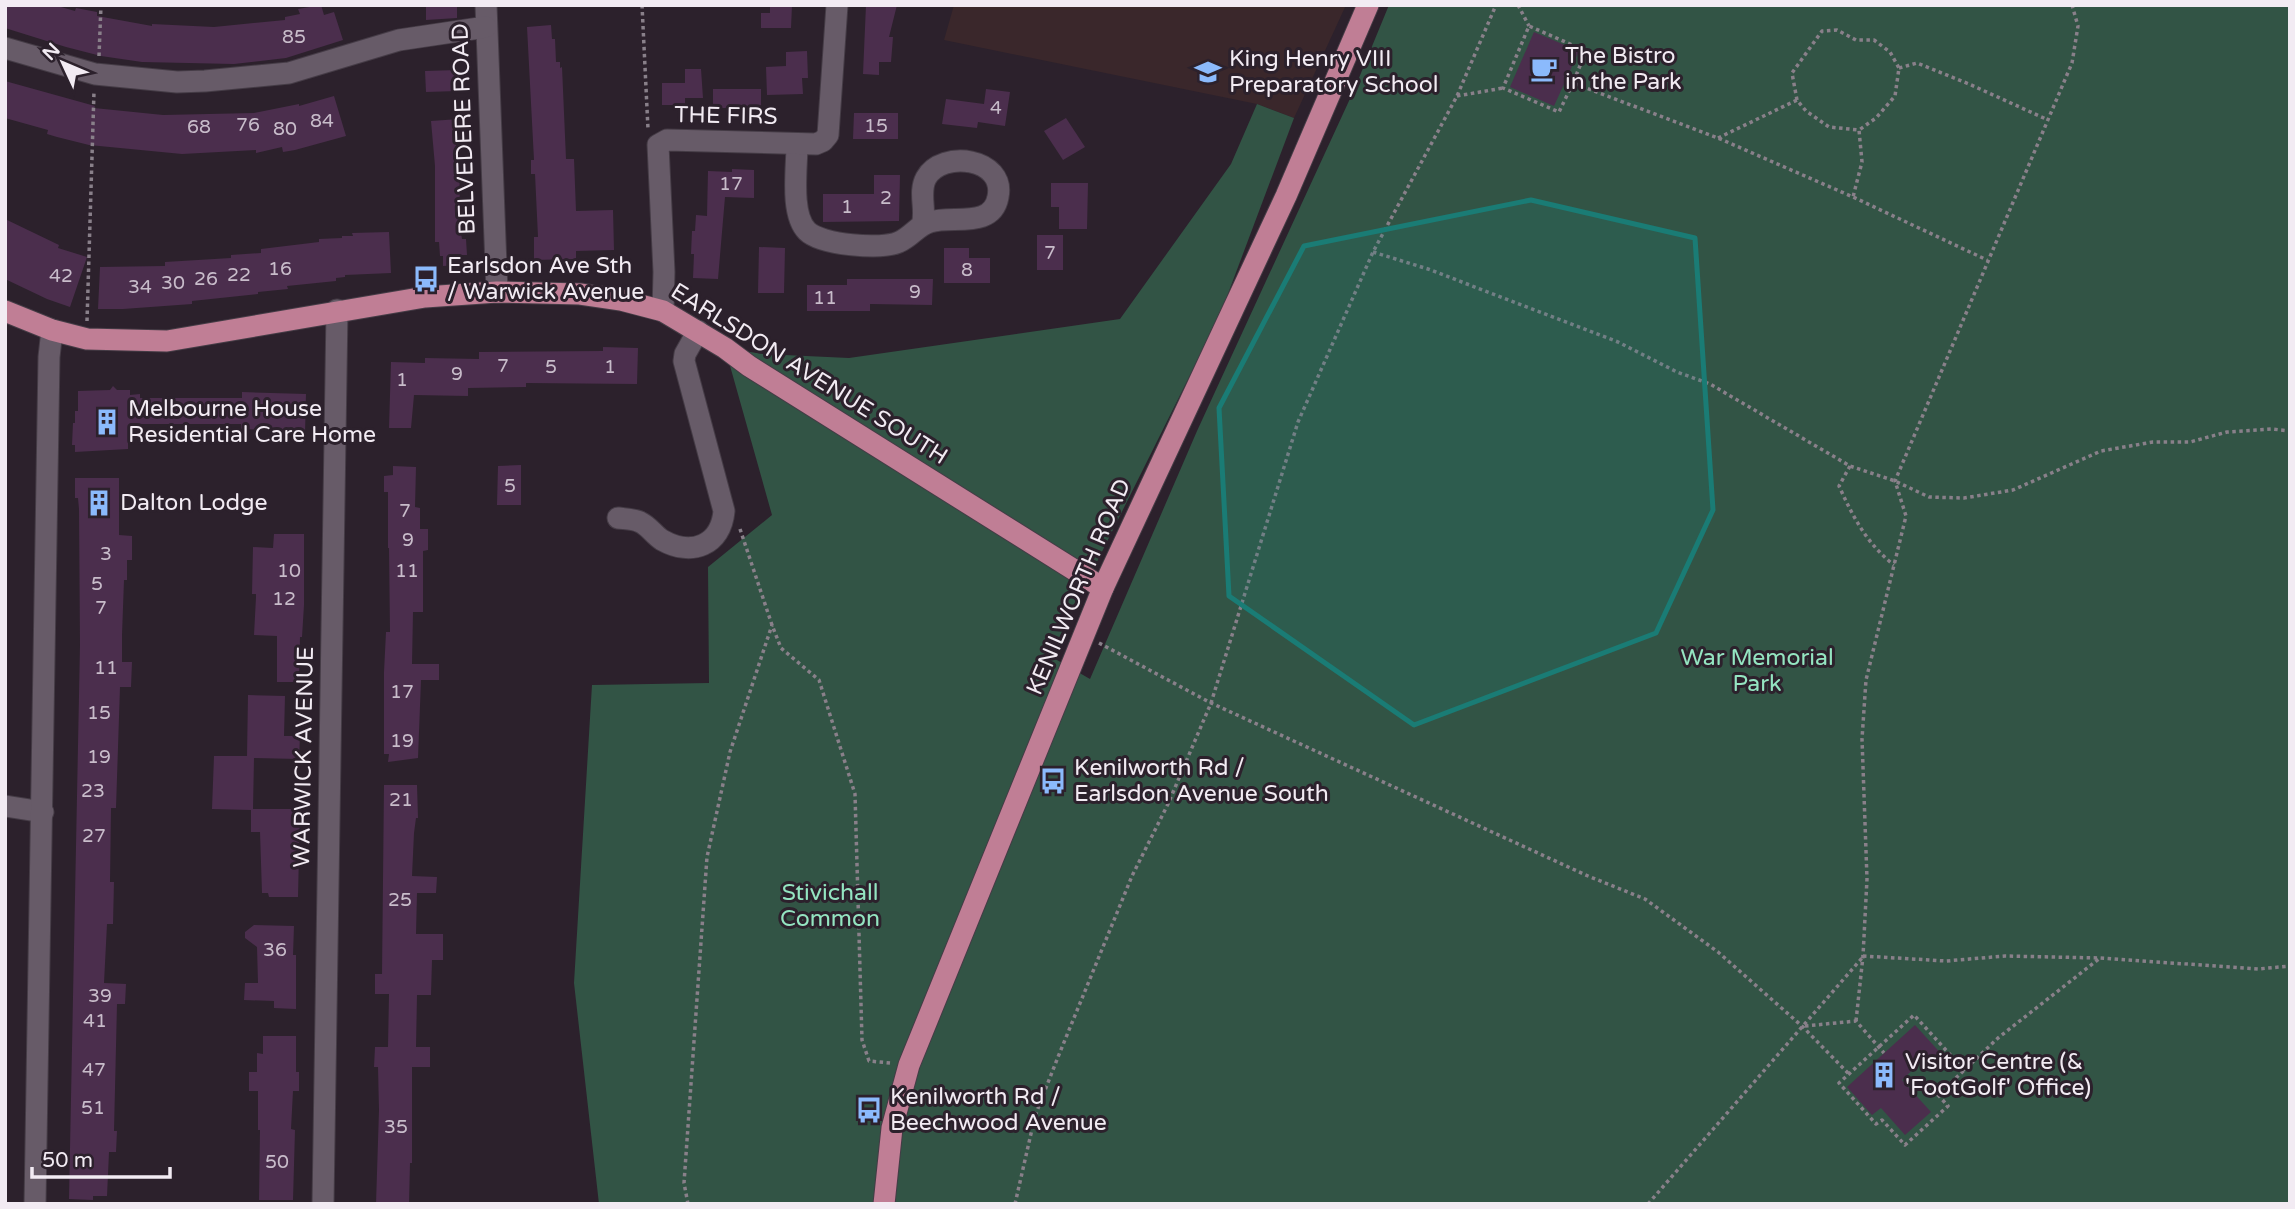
<svg xmlns="http://www.w3.org/2000/svg" width="2295" height="1209" font-family="'Varela Round',sans-serif">
<style>
.education{fill:#3a272b}
.green{fill:#325445}
.building{fill:#4b2e4d}
.lines{fill:none;stroke-linecap:round;stroke-linejoin:round}
.minor-casing{stroke:#453c46;stroke-width:23}
.major-casing{stroke:#453c46;stroke-width:23}
.path{stroke:#89808a;stroke-width:3.5;stroke-dasharray:3.5 3.5;stroke-linecap:butt}
.minor{stroke:#675b68;stroke-width:21}
.major{stroke:#c07e95;stroke-width:21}
.marked{fill:#1a7c75;fill-opacity:0.2;stroke:#1a7c75;stroke-width:5;stroke-linejoin:round}
.labels{text-anchor:middle;dominant-baseline:central;stroke-width:6;stroke-linejoin:round;paint-order:stroke}
.number-label{font-size:19px;fill:#c8bcca}
.poi-label{font-size:23px;fill:#f2ebf3;stroke:#2c212c;text-anchor:start}
.street-label{font-size:23px;fill:#f2ebf3;stroke:#2c212c}
.park-label{font-size:23px;fill:#94e5c1;stroke:#2c212c}
</style>
<rect width="100%" height="100%" fill="#2c212c"/>
<polygon class="education" points="954,5 1346,5 1294,118 1257,104 944,40"/>
<polygon class="green" points="1389,5 2290,5 2290,1204 599,1204 574,983 592,685 709,683 708,567 772,515 725,348 763,354 849,358 1120,319 1231,164 1257,104 1294,118 1220,315 1050,656 1090,679 1197,431 1354,90"/>
<g class="building">
<polygon points="5,5 54,5 75,11 76,8 97,12 97,16 152,26 152,24 214,27 285,20 285,17 300,14 298,9 321,5 324,15 334,12 343,40 286,58 234,64 142,62 101,56 66,47 5,28"/>
<polygon points="426,5 457,5 457,18 426,20"/>
<polygon points="770,5 792,5 791,28 761,28 761,13 770,13"/>
<polygon points="866,5 897,5 889,37 893,37 891,62 879,62 879,75 863,74"/>
<polygon points="551,25 552,39 555,39 556,62 560,62 560,68 562,67 566,159 574,159 576,211 613,210 614,250 576,251 576,259 534,260 534,237 538,237 535,174 531,174 531,160 534,160 527,27"/>
<polygon points="1534,32 1579,51 1554,106 1510,87"/>
<polygon points="807,51 808,78 802,78 803,94 767,95 766,67 786,66 786,52"/>
<polygon points="685,69 701,69 703,98 685,98 685,105 662,105 662,83 685,83"/>
<polygon points="457,70 458,91 426,92 425,71"/>
<polygon points="5,81 95,106 94,108 163,115 254,113 299,104 299,106 334,96 346,136 295,150 283,152 282,147 256,153 256,150 182,154 89,145 57,137 47,134 48,130 5,118"/>
<rect x="713" y="89" width="48" height="19"/>
<polygon points="986,89 1010,92 1005,126 978,122 977,128 942,124 946,99 984,104"/>
<polygon points="854,113 898,113 898,139 853,139"/>
<polygon points="1066,118 1085,147 1063,160 1044,131"/>
<polygon points="459,119 460,228 462,239 466,239 467,255 462,255 462,265 443,266 443,256 440,256 439,242 435,242 435,166 431,121"/>
<polygon points="732,169 754,170 754,198 725,197 718,279 693,278 694,254 691,254 692,231 695,231 696,215 707,216 708,171 732,172"/>
<polygon points="874,175 900,175 899,221 823,222 823,194 874,194"/>
<polygon points="1051,183 1088,183 1087,229 1059,229 1059,207 1051,207"/>
<polygon points="5,219 59,245 58,248 87,257 70,307 47,299 5,279"/>
<polygon points="389,232 391,273 345,275 345,277 336,278 336,281 287,286 288,289 258,292 258,294 192,301 192,304 123,309 98,309 100,267 165,266 165,262 231,258 231,255 261,253 261,249 319,242 319,239 342,238 342,236 353,236 352,233"/>
<rect x="1037" y="235" width="26" height="35"/>
<polygon points="759,247 785,248 784,293 758,293"/>
<polygon points="944,248 969,248 969,258 990,258 990,283 944,283"/>
<polygon points="847,279 933,279 932,305 870,304 870,311 807,311 807,285 847,285"/>
<polygon points="603,347 638,348 637,384 526,383 526,387 468,388 468,396 414,395 411,428 389,428 391,362 425,363 425,358 479,359 479,352 603,351"/>
<polygon points="113,386 117,390 130,390 130,395 140,394 140,398 242,398 242,392 306,394 305,434 274,434 274,430 241,429 241,424 138,424 138,438 128,438 128,449 75,452 75,445 72,445 73,423 75,423 75,411 78,411 78,391 110,390"/>
<polygon points="521,465 521,505 497,505 498,466"/>
<polygon points="393,466 416,467 415,507 420,508 420,529 428,529 428,550 423,551 423,612 413,612 412,664 439,664 439,680 421,680 418,758 388,762 389,754 384,754 384,672 386,632 390,632 389,548 388,548 388,492 384,492 384,476 393,475"/>
<polygon points="75,478 119,478 119,535 132,536 132,560 127,560 127,580 124,580 122,635 122,662 132,662 131,687 120,687 116,808 111,808 110,882 114,882 113,924 107,924 104,983 126,984 125,1004 117,1004 114,1131 117,1131 116,1152 109,1152 107,1196 93,1196 93,1200 69,1199 80,645 79,509 78,498 75,498"/>
<polygon points="274,534 304,534 304,605 302,637 300,637 299,682 277,682 277,636 254,635 256,597 256,594 252,594 253,547 273,548"/>
<polygon points="248,695 285,696 284,736 300,736 299,759 254,758 253,809 300,809 298,897 269,897 268,893 262,893 260,832 251,832 251,810 212,809 214,756 247,756"/>
<polygon points="384,785 417,785 418,818 416,818 414,833 412,876 437,877 436,893 417,893 416,934 443,934 443,960 432,960 431,995 417,995 416,1047 430,1047 430,1067 412,1067 412,1163 410,1163 409,1204 376,1204 379,1110 378,1067 374,1067 375,1047 388,1047 389,994 375,994 375,974 382,974"/>
<polygon points="254,925 294,926 293,955 296,955 296,1009 274,1008 274,1001 244,1000 245,983 258,983 257,947 245,938 245,932"/>
<polygon points="1915,1025 1945,1058 1933,1069 1924,1059 1902,1080 1931,1112 1905,1135 1881,1108 1872,1115 1847,1087"/>
<polygon points="263,1036 296,1036 296,1072 299,1072 299,1091 293,1091 291,1129 295,1130 293,1200 259,1200 260,1130 258,1130 258,1091 249,1091 249,1072 257,1072 257,1053 263,1054"/>
</g>
<g class="lines">
<g class="minor-casing">
<g id="minor">
<polyline points="486,5 497,292"/>
<polyline points="5,48 95,74 177,82 205,81 289,73 399,40 486,27"/>
<path d="M797,144C797,168 790,214 807,231C821,245 882,250 899,242C911,237 918,225 930,222C953,215 992,229 998,197C1006,158 942,149 926,178C918,193 927,210 922,225"/>
<polyline points="663,311 664,272 658,145 667,140 816,144 823,141 828,135 837,5"/>
<path d="M618,518C625,519 634,519 640,522C649,526 654,535 662,540C692,557 721,545 724,511L684,361L685,354L698,331"/>
<polyline points="5,806 43,812"/>
<polyline points="35,1204 49,357 52,330"/>
<polyline points="323,1204 337,310"/>
</g>
</g>
<g class="major-casing">
<g id="major">
<polyline points="5,311 52,330 87,339 167,341 425,297 497,292 580,294 621,300 663,311 725,348 749,366 1103,588"/>
<polyline points="884,1204 892,1128 909,1065 1103,588 1286,196 1368,5"/>
</g>
</g>
<g class="path">
<polyline points="642,5 648,129"/>
<polyline points="1518,5 1529,26"/>
<polyline points="99,56 101,5"/>
<polyline points="1899,68 1917,63 1969,84 2046,119"/>
<polyline points="1573,83 1559,112 1503,88 1529,26 1586,51 1573,83 1718,138 1853,197 1987,260"/>
<polyline points="1457,96 1503,88"/>
<polyline points="1797,100 1792,73 1822,31 1837,30 1856,40 1874,40 1890,52 1899,68 1895,96 1876,118 1859,130"/>
<polyline points="1718,138 1797,100 1806,111 1829,127 1859,130 1862,162 1853,197"/>
<polyline points="1373,252 1428,269 1618,342 1677,372 1710,384 1850,466 1895,481 1929,497 1964,498 2013,490 2101,451 2153,442 2190,442 2227,432 2272,429 2290,431"/>
<polyline points="87,321 94,91"/>
<path d="M1850,466L1839,486C1853,517 1867,544 1894,565"/>
<polyline points="740,529 772,625 781,648 819,680 855,794 862,1040 869,1061 890,1063"/>
<polyline points="1099,643 1211,703 1588,876 1645,899 1718,952 1803,1027 1849,1074"/>
<polyline points="1863,956 1946,961 2005,956 2100,958 2258,969 2290,966"/>
<polyline points="1856,1021 1863,956 1867,879 1862,739 1866,680 1906,516 1895,481 2072,63 2078,26 2072,5"/>
<polyline points="1805,1026 1856,1021 1884,1053"/>
<polyline points="1965,1071 1914,1015 1839,1083 1876,1124 1882,1120 1905,1145 1948,1106 1938,1095 1998,1038 2100,958"/>
<polyline points="688,1204 684,1183 707,857 730,752 772,625"/>
<polyline points="1015,1204 1035,1116 1058,1057 1132,876 1168,804 1211,703 1298,422 1373,252 1457,96 1496,5"/>
<polyline points="1648,1204 1862,958"/>
</g>
<use href="#minor" class="minor"/>
<use href="#major" class="major"/>
</g>
<path class="marked" d="M1531,200L1695,238L1713,510L1656,633L1414,725L1229,596L1219,408L1304,246Z"/>
<defs>
<g id="cafe-bare" transform="scale(2.1)"><path d="M-5.5-4.5H6V0H3Q3 3.5 0 3.5H-2.5Q-5.5 3.5-5.5 0ZM3-3.2v2h1.7v-2ZM-6 4.5H4V6H-6Z" fill="#8bbafc" stroke="#2c212c" stroke-width="2.5" paint-order="stroke"/></g>
<g id="school-bare" transform="scale(2.1)"><path d="M0-5L7-2L0 1L-7-2ZM-4 1L0 2.5L4 1V4Q0 6-4 4Z" fill="#8bbafc" stroke="#2c212c" stroke-width="2.5" paint-order="stroke"/></g>
<g id="bus-bare" transform="scale(2.1)"><path d="M-5-6H5V4H4V6H2V4H-2V6H-4V4H-5ZM-3.5-4V0h7V-4ZM-3.5 1.2v1.5H-2V1.2ZM2 1.2v1.5H3.5V1.2Z" fill="#8bbafc" stroke="#2c212c" stroke-width="2.5" paint-order="stroke"/></g>
<g id="building-bare" transform="scale(2.1)"><path d="M-4-6H4V6H1V3H-1V6H-4ZM-2.5-4.3h1.7v1.8h-1.7ZM.8-4.3h1.7v1.8H.8ZM-2.5-1h1.7V.8h-1.7ZM.8-1h1.7V.8H.8Z" fill="#8bbafc" stroke="#2c212c" stroke-width="2.5" paint-order="stroke"/></g>
</defs>
<g fill-rule="evenodd">
<use href="#cafe-bare" x="1544" y="69"/>
<use href="#school-bare" x="1208" y="72"/>
<use href="#bus-bare" x="426" y="279"/>
<use href="#building-bare" x="107" y="422"/>
<use href="#building-bare" x="99" y="503"/>
<use href="#bus-bare" x="1053" y="781"/>
<use href="#building-bare" x="1884" y="1075"/>
<use href="#bus-bare" x="869" y="1110"/>
</g>
<g class="labels">
<g class="number-label">
<text x="294" y="37">85</text>
<text x="996" y="108">4</text>
<text x="322" y="121">84</text>
<text x="248" y="125">76</text>
<text x="876" y="126">15</text>
<text x="199" y="127">68</text>
<text x="285" y="129">80</text>
<text x="731" y="184">17</text>
<text x="886" y="198">2</text>
<text x="847" y="207">1</text>
<text x="1050" y="253">7</text>
<text x="280" y="269">16</text>
<text x="967" y="270">8</text>
<text x="239" y="275">22</text>
<text x="61" y="276">42</text>
<text x="206" y="279">26</text>
<text x="173" y="283">30</text>
<text x="140" y="287">34</text>
<text x="915" y="292">9</text>
<text x="825" y="298">11</text>
<text x="503" y="366">7</text>
<text x="551" y="367">5</text>
<text x="610" y="367">1</text>
<text x="457" y="374">9</text>
<text x="402" y="380">1</text>
<text x="510" y="486">5</text>
<text x="405" y="511">7</text>
<text x="408" y="540">9</text>
<text x="106" y="554">3</text>
<text x="289" y="571">10</text>
<text x="407" y="571">11</text>
<text x="97" y="584">5</text>
<text x="284" y="599">12</text>
<text x="101" y="608">7</text>
<text x="106" y="668">11</text>
<text x="402" y="692">17</text>
<text x="99" y="713">15</text>
<text x="402" y="741">19</text>
<text x="99" y="757">19</text>
<text x="93" y="791">23</text>
<text x="401" y="800">21</text>
<text x="94" y="836">27</text>
<text x="400" y="900">25</text>
<text x="275" y="950">36</text>
<text x="100" y="996">39</text>
<text x="95" y="1021">41</text>
<text x="94" y="1070">47</text>
<text x="93" y="1108">51</text>
<text x="396" y="1127">35</text>
<text x="277" y="1162">50</text>
</g>
<g class="poi-label">
<text x="1565" y="56">The Bistro<tspan x="1565" dy="26">in the Park</tspan></text>
<text x="1229" y="59">King Henry VIII<tspan x="1229" dy="26">Preparatory School</tspan></text>
<text x="447" y="266">Earlsdon Ave Sth<tspan x="447" dy="26">/ Warwick Avenue</tspan></text>
<text x="128" y="409">Melbourne House<tspan x="128" dy="26">Residential Care Home</tspan></text>
<text x="120" y="503">Dalton Lodge</text>
<text x="1074" y="768">Kenilworth Rd /<tspan x="1074" dy="26">Earlsdon Avenue South</tspan></text>
<text x="1905" y="1062">Visitor Centre (&amp;<tspan x="1905" dy="26">'FootGolf' Office)</tspan></text>
<text x="890" y="1097">Kenilworth Rd /<tspan x="890" dy="26">Beechwood Avenue</tspan></text>
</g>
<g class="street-label">
<text transform="translate(726 116) rotate(1)">THE FIRS</text>
<text transform="translate(464 129) rotate(-92)">BELVEDERE ROAD</text>
<text transform="translate(809 374) rotate(32)">EARLSDON AVENUE SOUTH</text>
<text transform="translate(1079 587) rotate(-67)">KENILWORTH ROAD</text>
<text transform="translate(304 757) rotate(-89)">WARWICK AVENUE</text>
</g>
<g class="park-label">
<text x="1757" y="658">War Memorial<tspan x="1757" dy="26">Park</tspan></text>
<text x="830" y="893">Stivichall<tspan x="830" dy="26">Common</tspan></text>
</g>
</g>
<rect width="2295" height="1209" fill="none" stroke="#f2ebf3" stroke-width="14"/>
<g transform="translate(63 63) rotate(314)" stroke="#2c212c" stroke-width="5" paint-order="stroke">
<path d="M0-5L12 26L0 18L-12 26Z" fill="#f2ebf3"/>
<text y="-10" font-size="19" font-weight="bold" text-anchor="middle" fill="#f2ebf3">N</text>
</g>
<path d="M32 1167v10h138v-10" fill="none" stroke="#f2ebf3" stroke-width="3.5"/>
<text x="42" y="1167" font-size="21" fill="#f2ebf3" stroke="#2c212c" stroke-width="5" paint-order="stroke">50 m</text>
</svg>
